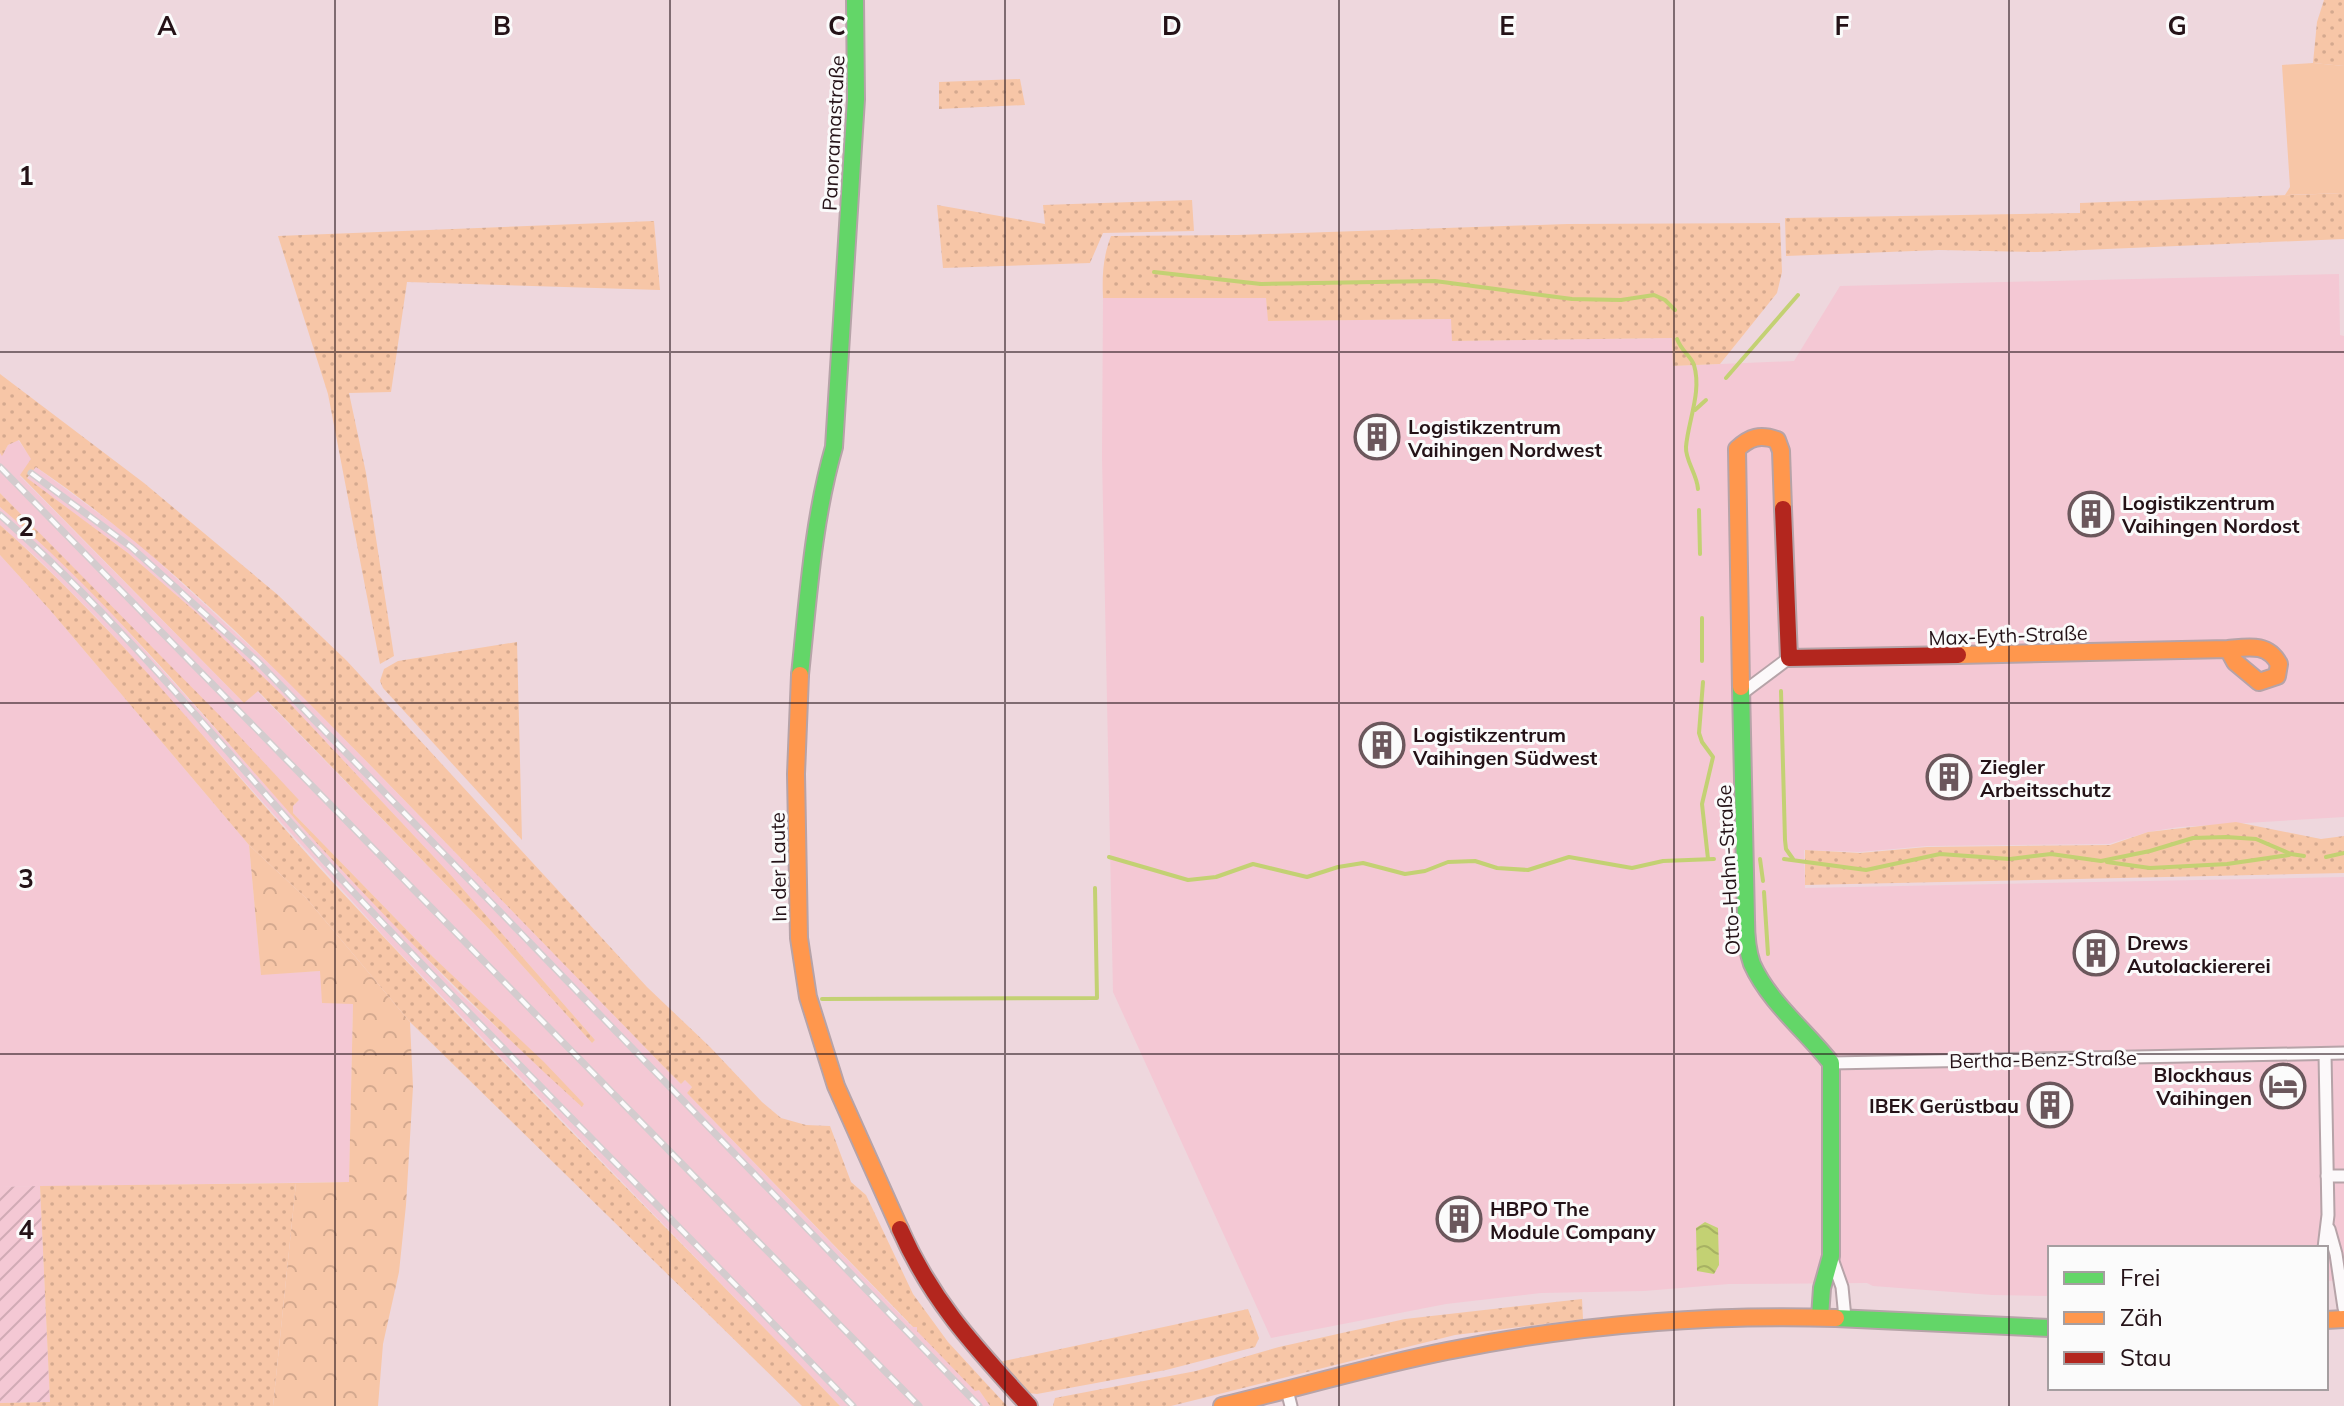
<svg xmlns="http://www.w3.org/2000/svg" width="2344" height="1406" font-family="Mulish,sans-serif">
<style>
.built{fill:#f4c8d4}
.industrial{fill:url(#industrial-furrows)}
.grass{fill:url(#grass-dots)}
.forest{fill:url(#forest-crowns)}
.garden{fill:#f7c6a7}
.water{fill:url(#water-waves)}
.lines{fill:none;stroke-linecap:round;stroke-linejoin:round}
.stream{stroke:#c3d173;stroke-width:4}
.street-casing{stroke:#b6a3a8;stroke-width:15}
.fast-casing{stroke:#b6a3a8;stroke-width:20}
.slow-casing{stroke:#b6a3a8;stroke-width:20}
.jam-casing{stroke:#b6a3a8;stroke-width:20}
.street{stroke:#fcf9fa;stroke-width:11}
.fast{stroke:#63d668;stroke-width:16}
.slow{stroke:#ff974d;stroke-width:16}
.jam{stroke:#b3261e;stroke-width:16}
.rail-casing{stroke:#d3ccce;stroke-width:7}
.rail{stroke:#fbfbfb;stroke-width:4;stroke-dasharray:12;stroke-linecap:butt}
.grid{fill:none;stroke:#241217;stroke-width:2;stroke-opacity:0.55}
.labels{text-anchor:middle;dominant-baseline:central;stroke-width:6;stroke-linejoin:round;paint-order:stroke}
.street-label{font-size:20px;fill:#241217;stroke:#fbfbfb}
.poi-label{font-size:20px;font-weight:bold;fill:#241217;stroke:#fbfbfb;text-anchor:start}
.grid-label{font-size:26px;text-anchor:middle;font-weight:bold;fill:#241217;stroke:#fbfbfb;stroke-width:6;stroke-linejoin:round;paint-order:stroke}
</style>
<defs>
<pattern id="industrial-furrows" width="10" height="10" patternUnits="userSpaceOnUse" patternTransform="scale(2)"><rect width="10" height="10" fill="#f4c8d4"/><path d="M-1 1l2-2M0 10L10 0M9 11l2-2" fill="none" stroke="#d1abb5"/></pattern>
<pattern id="grass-dots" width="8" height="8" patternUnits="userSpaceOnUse" patternTransform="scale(2)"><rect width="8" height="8" fill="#f7c6a7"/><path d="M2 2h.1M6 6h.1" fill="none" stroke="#d4a98f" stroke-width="1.8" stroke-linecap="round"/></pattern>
<pattern id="forest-crowns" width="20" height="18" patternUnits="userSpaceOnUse" patternTransform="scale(2)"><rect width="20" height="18" fill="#f7c6a7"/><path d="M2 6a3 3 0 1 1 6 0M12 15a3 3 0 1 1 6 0" fill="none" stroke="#d4a98f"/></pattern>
<pattern id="water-waves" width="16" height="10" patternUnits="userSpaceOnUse" patternTransform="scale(2)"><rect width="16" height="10" fill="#c3d173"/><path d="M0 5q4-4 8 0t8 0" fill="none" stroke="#a7b263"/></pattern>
</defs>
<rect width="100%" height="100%" fill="#eed7dd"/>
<g class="built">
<polygon points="2339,274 2340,335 2344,336 2344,817 2179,827 2148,832 2109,844 1927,846 1860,852 1804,850 1805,888 2344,877 2344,1280 2326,1281 2326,1248 2050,1248 2050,1296 1992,1295 1873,1286 1867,1283 1729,1284 1644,1291 1541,1293 1446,1304 1271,1338 1113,992 1102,457 1103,298 1266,298 1269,321 1452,319 1453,341 1672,338 1674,366 1794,361 1840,286"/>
<polygon points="18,440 32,459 20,476 244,703 257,691 492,932 592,1043 595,1040 449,873 281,694 198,614 128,553 27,479 36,467 136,541 291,684 667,1070 681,1084 685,1080 692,1087 687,1093 912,1327 917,1327 979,1390 990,1406 840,1406 389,942 98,619 38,559 0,525 0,507 49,549 108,609 296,819 458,992 582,1106 584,1104 433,957 293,813 293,806 299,800 0,493 0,453 2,455 8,445"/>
<polygon points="0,555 50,610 249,845 261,974 321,971 353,1004 349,1182 0,1187"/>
</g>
<polygon class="industrial" points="40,1186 50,1402 0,1403 0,1187"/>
<g class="grass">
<polygon points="2324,0 2344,0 2344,66 2313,63 2317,22"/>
<polygon points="1020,79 1025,105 939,109 939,82"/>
<polygon points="2344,193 2344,239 2037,252 1939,250 1786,256 1785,218 2080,213 2080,203"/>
<polygon points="1192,200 1194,231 1103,233 1090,263 943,268 937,205 1045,224 1043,205"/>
<polygon points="654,221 660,290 407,282 391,392 349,393 366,473 394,656 380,664 328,394 278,236"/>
<path d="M1780,223L1782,272L1777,293L1720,364L1673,366L1672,338L1452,341L1451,319L1268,321L1266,298H1103C1102,275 1103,257 1111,236L1237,235L1567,224Z"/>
<path d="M0,374L144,483L278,595L347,661L647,987L710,1047L762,1102L781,1118L806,1125L830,1126L851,1182L866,1195L913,1294L948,1342L1007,1406H990L979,1390L975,1391L917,1331V1327H913L687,1093L692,1087L685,1080L681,1084L667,1070C570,970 472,870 375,770C268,661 162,553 36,467L27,478L128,553L198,614L281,694L449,873L595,1040L592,1043L492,932L258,691L244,703L20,475L31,459L19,440L8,445L2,456L0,453Z"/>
<path d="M0,493L229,725L299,800L293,806V813L433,957L544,1062L584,1104L582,1107C481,1015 386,920 295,819C200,712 109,600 0,507Z"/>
<path d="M0,525C124,635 226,766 338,888C501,1064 673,1233 840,1406H802L410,1022L307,899L249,845L50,610L0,555Z"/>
<polygon points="517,642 522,840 383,688 380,681 384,669 398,661"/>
<polygon points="2236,822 2321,839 2344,836 2344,873 1805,885 1805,850 1860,853 1927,847 2110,845 2148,832"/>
<polygon points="296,1183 273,1406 0,1406 0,1403 50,1402 40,1186"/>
<polygon points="1582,1299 1583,1319 1455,1335 1171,1406 1053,1406 1055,1398 1196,1371 1279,1347 1405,1319"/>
<polygon points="1248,1309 1259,1338 1255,1347 1166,1370 1037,1394 1028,1393 999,1362"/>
</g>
<polygon class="forest" points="249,845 307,899 410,1022 413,1087 406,1205 399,1272 383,1344 378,1406 273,1406 296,1183 349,1182 353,1004 322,1003 320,971 261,975"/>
<polygon class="garden" points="2313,63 2344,66 2344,193 2285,195 2290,187 2282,65"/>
<polygon class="water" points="1705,1222 1718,1228 1719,1265 1714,1274 1697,1271 1696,1228"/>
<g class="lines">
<g class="stream">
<polyline points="1154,272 1261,284 1435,281 1572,299 1621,300 1654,295 1665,300 1675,310"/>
<path d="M1677,339C1682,352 1691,356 1694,365C1702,392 1688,421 1686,447C1685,460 1697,474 1698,489"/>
<polyline points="1726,378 1798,295"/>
<polyline points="1695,410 1706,400"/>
<polyline points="1699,510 1700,554"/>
<polyline points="1702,618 1702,661"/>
<polyline points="1703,682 1699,733 1702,742 1713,757 1702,804 1708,859"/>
<polyline points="1781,691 1785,840 1786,849 1793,859"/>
<polyline points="1109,857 1188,880 1216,877 1253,864 1307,877 1338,867 1363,863 1405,874 1425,871 1448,862 1475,861 1497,868 1528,870 1569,857 1632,868 1663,861 1714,859"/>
<polyline points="2326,857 2344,853"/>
<polyline points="1760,859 1763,881"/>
<polyline points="1784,859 1866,870 1940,854 2010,859 2051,854 2101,861 2150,851 2193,838 2226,837 2256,839 2291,854 2304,856"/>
<polyline points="2107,862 2150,868 2227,864 2289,855"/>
<polyline points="1764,892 1768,954"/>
<polyline points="822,999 1097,998 1095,888"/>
</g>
<g class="street-casing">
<g id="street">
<polyline points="1741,694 1789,658"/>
<polyline points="1831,1063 2344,1053"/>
<polyline points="2327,1176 2344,1176"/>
<polyline points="2329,1229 2336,1254 2344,1308"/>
<polyline points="2324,1248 2328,1215 2325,1054"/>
<polyline points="1831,1256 1842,1287 1845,1318"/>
<polyline points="1287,1390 1291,1406"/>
</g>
</g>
<g class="fast-casing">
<g id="fast">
<path d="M800,675C808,599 813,520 834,447L856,99L855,0"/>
<path d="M1741,687L1746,920C1746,935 1747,950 1752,964C1769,1002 1806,1031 1831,1063V1256L1822,1288L1820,1317"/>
<polyline points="1836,1318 2050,1328"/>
</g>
</g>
<g class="slow-casing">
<g id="slow">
<path d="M1958,655L2228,649L2235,662L2259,682L2277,676L2279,664C2268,643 2249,647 2228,649"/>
<polyline points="800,675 796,774 799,938 808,997 836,1086 900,1229"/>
<path d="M1741,687L1737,449C1750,437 1760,434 1777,440L1781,451L1783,509"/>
<polyline points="2326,1320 2344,1319"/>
<path d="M1222,1406C1297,1388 1372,1366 1447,1351C1575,1325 1705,1314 1836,1318"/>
</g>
</g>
<g class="jam-casing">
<g id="jam">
<polyline points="1783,509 1789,658 1958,655"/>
<path d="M900,1229C932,1302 976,1348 1029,1406"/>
</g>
</g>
<use href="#street" class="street"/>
<use href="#fast" class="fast"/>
<use href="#slow" class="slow"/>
<use href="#jam" class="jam"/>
<g class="rail-casing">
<g id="rail">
<polyline points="0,467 919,1406"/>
<polyline points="31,473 131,547 257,661 979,1406"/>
<path d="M0,515C126,625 230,758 343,881C510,1059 684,1230 853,1406"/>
</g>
</g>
<use href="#rail" class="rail"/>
</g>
<path class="grid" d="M335,0V1406M670,0V1406M1005,0V1406M1339,0V1406M1674,0V1406M2009,0V1406M0,352H2344M0,703H2344M0,1054H2344"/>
<defs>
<g id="building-ring" transform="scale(2.3)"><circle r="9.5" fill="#fbfbfb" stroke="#6b575c" stroke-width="1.5"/><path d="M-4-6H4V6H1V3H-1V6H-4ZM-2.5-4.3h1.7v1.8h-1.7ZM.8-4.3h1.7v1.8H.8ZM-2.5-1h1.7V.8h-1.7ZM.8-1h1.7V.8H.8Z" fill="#6b575c"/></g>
<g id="hotel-ring" transform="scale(2.3)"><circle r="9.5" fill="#fbfbfb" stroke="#6b575c" stroke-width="1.5"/><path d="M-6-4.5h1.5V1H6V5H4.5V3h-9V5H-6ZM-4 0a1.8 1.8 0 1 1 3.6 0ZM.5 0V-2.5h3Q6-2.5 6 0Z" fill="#6b575c"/></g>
</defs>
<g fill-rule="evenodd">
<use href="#building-ring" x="1377" y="437"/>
<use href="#building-ring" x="2091" y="514"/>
<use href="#building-ring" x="1382" y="745"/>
<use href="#building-ring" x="1949" y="777"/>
<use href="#building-ring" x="2096" y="953"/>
<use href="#hotel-ring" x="2283" y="1086"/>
<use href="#building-ring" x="2050" y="1105"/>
<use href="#building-ring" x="1459" y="1219"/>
</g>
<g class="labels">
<g class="street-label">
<text transform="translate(833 133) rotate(-87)">Panoramastraße</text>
<text transform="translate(2008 635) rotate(-2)">Max-Eyth-Straße</text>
<text transform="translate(778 867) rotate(-91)">In der Laute</text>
<text transform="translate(1728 870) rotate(-93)">Otto-Hahn-Straße</text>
<text transform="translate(2043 1059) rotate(-1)">Bertha-Benz-Straße</text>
</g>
<g class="poi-label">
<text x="1408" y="426">Logistikzentrum<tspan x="1408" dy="23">Vaihingen Nordwest</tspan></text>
<text x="2122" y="502">Logistikzentrum<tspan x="2122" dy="23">Vaihingen Nordost</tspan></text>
<text x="1413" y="734">Logistikzentrum<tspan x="1413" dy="23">Vaihingen Südwest</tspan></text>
<text x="1980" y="766">Ziegler<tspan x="1980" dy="23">Arbeitsschutz</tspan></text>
<text x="2127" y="942">Drews<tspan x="2127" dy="23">Autolackiererei</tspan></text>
<text x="2252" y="1074" text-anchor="end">Blockhaus<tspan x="2252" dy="23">Vaihingen</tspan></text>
<text x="2019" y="1105" text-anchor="end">IBEK Gerüstbau</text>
<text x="1490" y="1208">HBPO The<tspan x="1490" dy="23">Module Company</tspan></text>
</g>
</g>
<g class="grid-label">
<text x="167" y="35">A</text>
<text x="502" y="35">B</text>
<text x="837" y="35">C</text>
<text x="1172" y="35">D</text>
<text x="1507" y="35">E</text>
<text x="1842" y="35">F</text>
<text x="2177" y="35">G</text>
<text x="26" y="185">1</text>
<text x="26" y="536">2</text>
<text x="26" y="888">3</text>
<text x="26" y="1239">4</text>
</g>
<rect x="2048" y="1246" width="280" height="144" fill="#fbfbfb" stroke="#a59ea0" stroke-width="2"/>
<rect x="2064" y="1272" width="40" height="12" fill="#63d668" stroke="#a59ea0" stroke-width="2"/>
<text x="2120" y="1286" font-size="24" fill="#241217">Frei</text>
<rect x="2064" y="1312" width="40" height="12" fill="#ff974d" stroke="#a59ea0" stroke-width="2"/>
<text x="2120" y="1326" font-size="24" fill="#241217">Zäh</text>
<rect x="2064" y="1352" width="40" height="12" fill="#b3261e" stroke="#a59ea0" stroke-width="2"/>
<text x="2120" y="1366" font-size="24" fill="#241217">Stau</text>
</svg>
